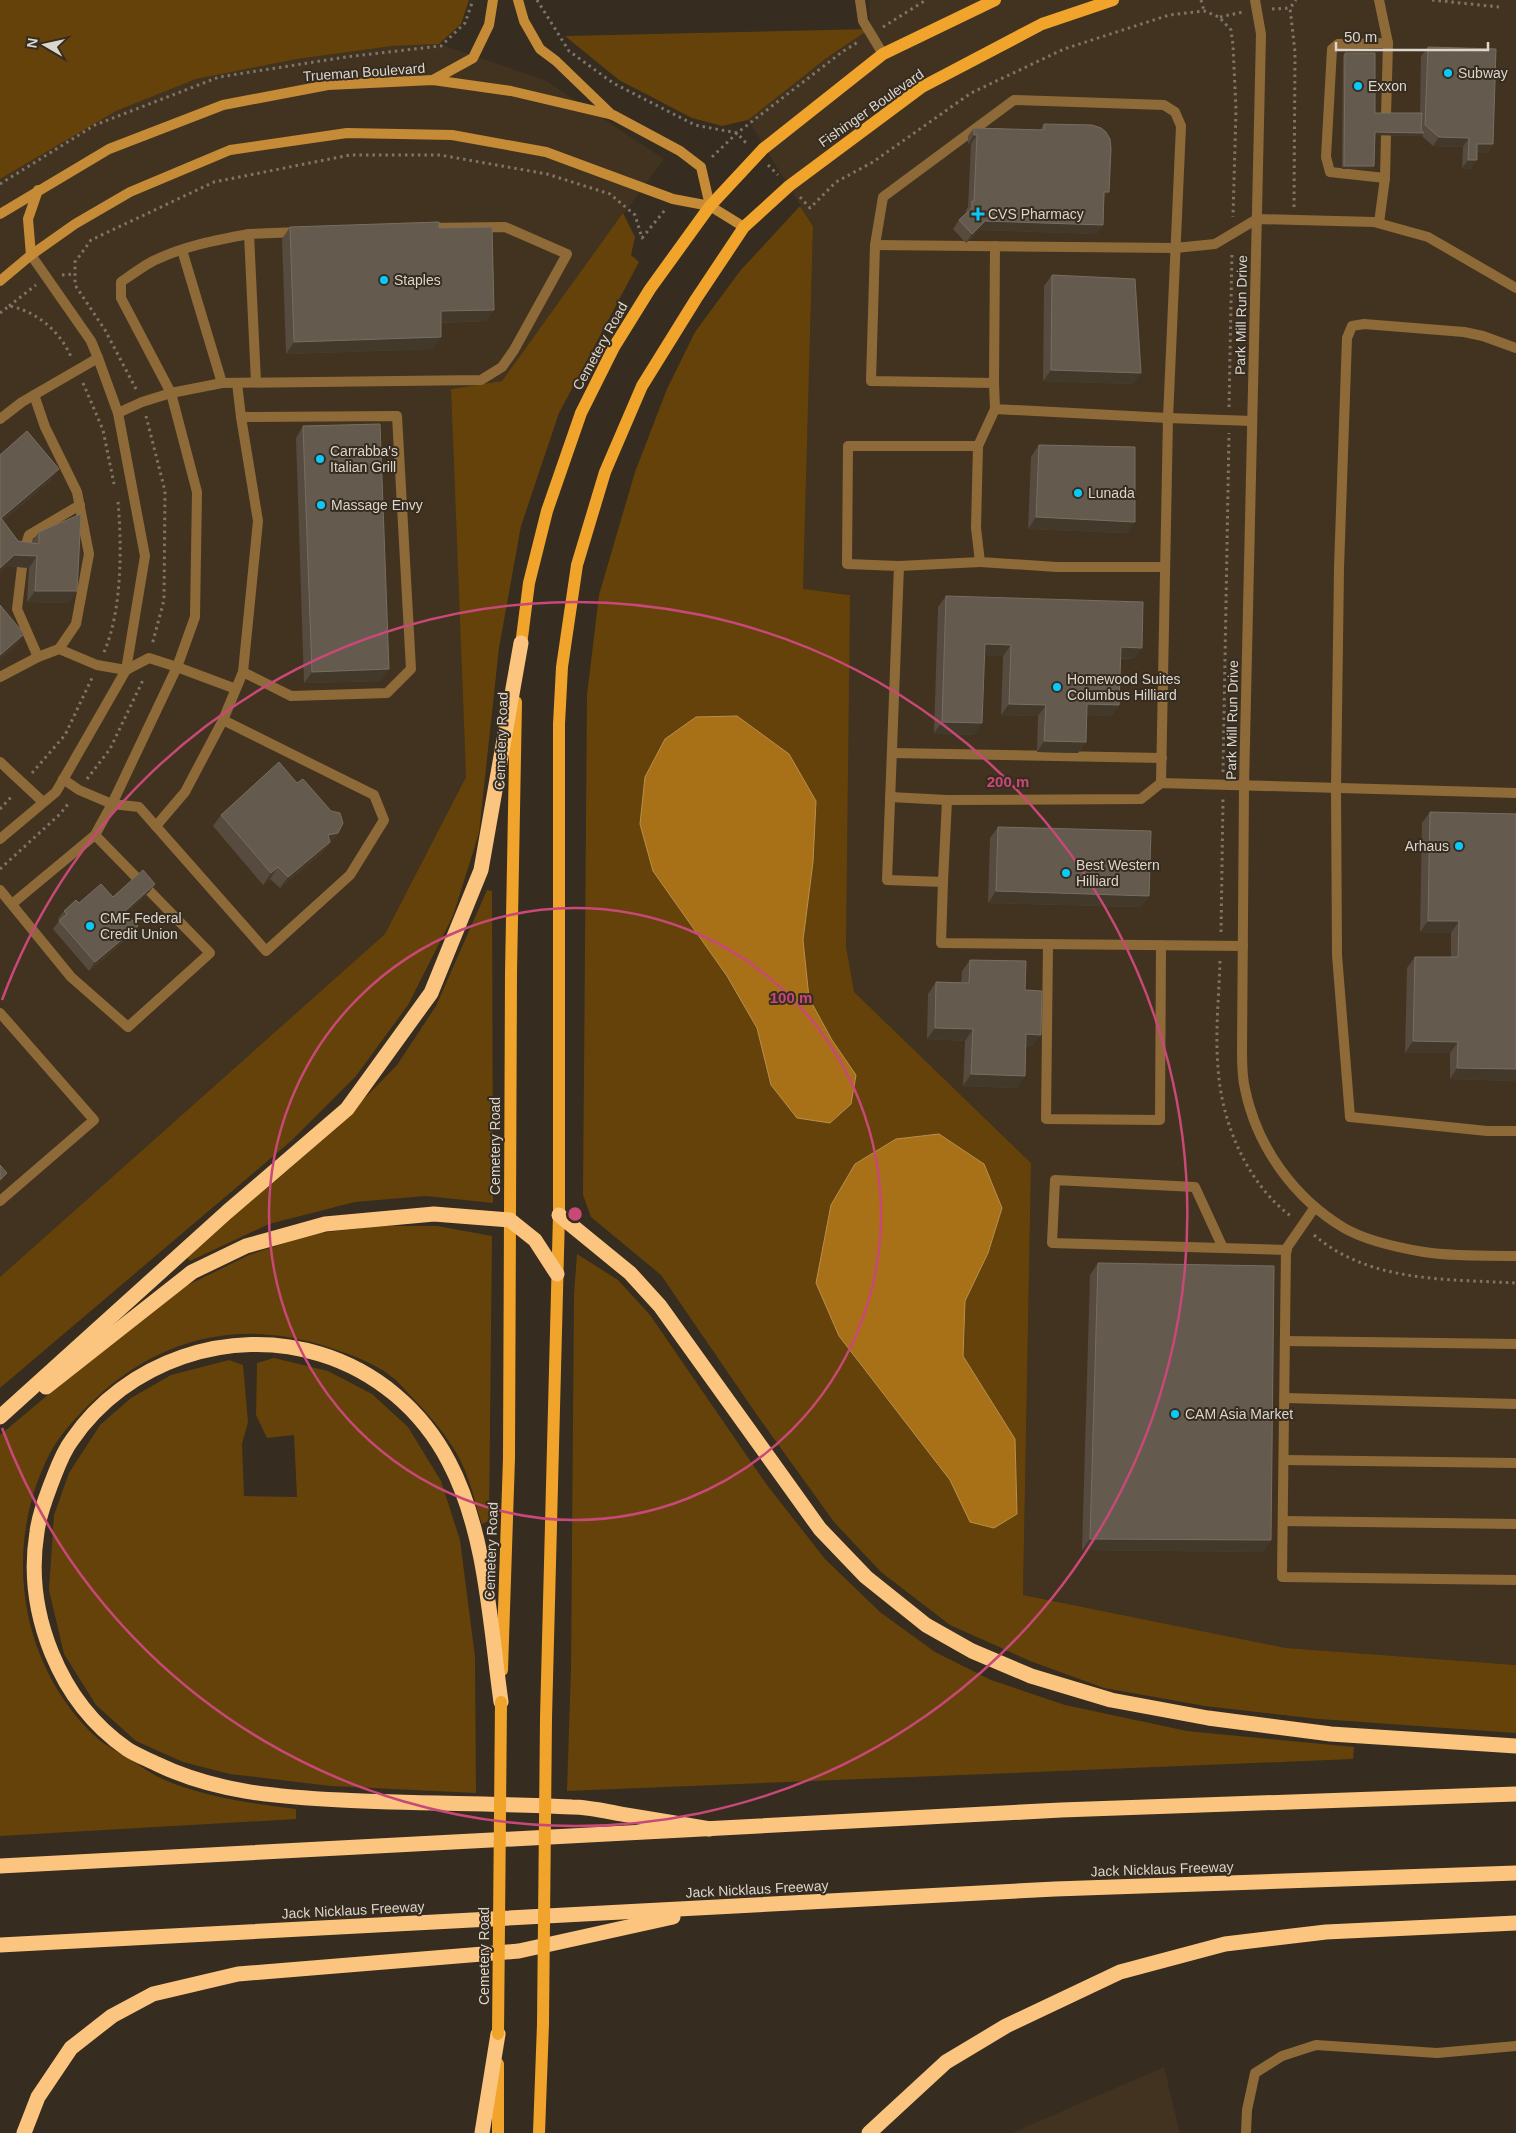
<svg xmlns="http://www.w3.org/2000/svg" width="1516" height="2133" font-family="Arial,sans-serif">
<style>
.built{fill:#423320}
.green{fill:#654209}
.water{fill:#a97117;stroke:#b88f4e}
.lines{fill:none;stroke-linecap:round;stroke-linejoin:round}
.path{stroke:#7d756a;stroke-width:3;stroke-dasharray:2.5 4;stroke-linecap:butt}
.lane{stroke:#8f6a39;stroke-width:10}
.street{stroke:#8f6a39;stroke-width:10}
.secondary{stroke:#c68b36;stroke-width:10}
.primary{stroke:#f0a42c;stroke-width:12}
.highway{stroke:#fcc57f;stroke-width:15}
.primary-bridge{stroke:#f0a42c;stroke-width:12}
.wall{fill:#564b3e}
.shaded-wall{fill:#43392b}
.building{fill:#645a4d;stroke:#776e61}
.ring{fill:none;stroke:#c84878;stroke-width:2.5}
.poi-dot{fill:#09cafa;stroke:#362c1f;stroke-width:2}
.labels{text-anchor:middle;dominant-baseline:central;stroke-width:4;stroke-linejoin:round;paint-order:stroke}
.street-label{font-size:14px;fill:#dcd6cd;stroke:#362c1f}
.poi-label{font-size:14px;fill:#dcd6cd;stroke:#362c1f;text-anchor:start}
.centre{fill:#c84878;stroke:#362c1f;stroke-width:2.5}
.ring-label{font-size:15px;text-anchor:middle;font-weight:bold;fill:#c84878;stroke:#362c1f;stroke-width:4;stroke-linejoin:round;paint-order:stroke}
</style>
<rect width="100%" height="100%" fill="#362c1f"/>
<g class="built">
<polygon points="869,0 1516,0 1516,1665 1286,1648 1023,1595 1031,1163 854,993 846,946 849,594 803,590 813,226 748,120 828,57 870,29"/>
<polygon points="439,44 545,80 664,159 502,381 451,389 466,777 385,934 0,1277 0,179 116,111 196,79 297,59 392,46"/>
<polygon points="1164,2067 1180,2133 1012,2133"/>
</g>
<g class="green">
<polygon points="0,0 469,0 461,24 439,44 392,46 297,59 196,79 116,111 0,179"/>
<polygon points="870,29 828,57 748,120 722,126 692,118 619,80 565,36"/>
<polygon points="800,206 813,226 803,589 850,595 846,946 854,992 1031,1163 1023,1595 1286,1648 1516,1665 1516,1733 1319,1719 1205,1706 1104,1688 1030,1661 950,1625 881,1572 834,1522 757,1415 661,1275 591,1217 583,1195 587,695 599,595 635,472 667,389 695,332 740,271"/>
<polygon points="623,213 635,237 631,255 639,262 559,413 521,526 499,648 479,833 453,916 408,1005 356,1076 291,1141 0,1388 0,1277 385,934 466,777 451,389 502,381"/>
<polygon points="487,890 492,891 493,1203 426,1196 355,1202 269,1224 190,1261 186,1256 358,1105 397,1065 436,1006"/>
<path d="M379,1226H437L492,1236L489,1521L482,1524C475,1504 471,1481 461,1462C448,1435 427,1413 407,1392C402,1387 398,1381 392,1377C372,1361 346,1353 322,1345C237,1319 158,1339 94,1400C77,1416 60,1434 49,1455C2,1548 19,1666 97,1738C106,1746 119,1752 129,1759C141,1766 154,1776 167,1781C208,1798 252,1803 296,1809V1819L0,1836V1435L68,1378L182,1288L249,1255L312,1234Z"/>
<polygon points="577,1254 618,1280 650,1315 767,1485 825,1559 880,1612 935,1652 991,1680 1065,1705 1187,1731 1354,1747 1353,1759 567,1791 571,1669 574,1294"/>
<polygon points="274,1358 328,1371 372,1394 408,1427 441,1481 460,1540 475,1657 476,1793 331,1786 230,1774 183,1762 136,1741 96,1705 64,1654 49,1590 54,1515 69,1473 100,1425 131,1398 171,1375 229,1360 243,1365 248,1422 242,1444 244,1496 297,1497 294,1435 267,1438 256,1415 257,1363"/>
</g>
<g class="water">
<polygon points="737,716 789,754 816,801 813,862 803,940 809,998 832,1040 856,1075 851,1104 830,1123 797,1118 771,1085 757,1028 727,976 653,871 640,824 645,777 665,739 696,717"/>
<polygon points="939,1134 984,1164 1002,1208 988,1253 965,1301 963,1356 1015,1439 1017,1514 994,1528 970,1522 950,1480 839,1336 816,1283 831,1205 855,1164 896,1139"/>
</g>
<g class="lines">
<g class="path">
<polyline points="537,0 569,51 613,83 695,125 737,133 746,143"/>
<polyline points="1201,0 1204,11"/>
<polyline points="1432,0 1499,7"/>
<polyline points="1272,9 1290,8"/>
<polyline points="1220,17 1243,12"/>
<polyline points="883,27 926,0"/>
<polyline points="712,157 737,133 842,52 858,42"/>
<polyline points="768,165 778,175"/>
<polyline points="0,184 95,125 219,77 346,57 441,46 465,23 473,0"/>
<polyline points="800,197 810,208 836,182 873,162 971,93 1064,49 1169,15 1204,11 1219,17 1231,30 1233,45 1236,110 1233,217"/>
<polyline points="1294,207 1295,52 1290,8 1296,0"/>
<polyline points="62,275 75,274"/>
<polyline points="9,306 36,285"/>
<path d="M0,313L9,306C36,311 60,331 71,357"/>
<polyline points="83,383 103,430 114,484"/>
<polyline points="136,389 105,330 75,285 75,262 91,240 214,182 350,155 440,155 547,174 610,194 635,215 642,238 665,210"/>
<polyline points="1229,407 1232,251"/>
<polyline points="146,416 165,491 164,600 152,645"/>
<path d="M104,652C122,612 122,546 118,502"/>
<polyline points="1223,772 1229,433"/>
<polyline points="32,773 65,735 92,678"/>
<polyline points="87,779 110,749 144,678"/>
<polyline points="0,809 13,795"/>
<polyline points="0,869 60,814 68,804"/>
<polyline points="1221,932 1223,798"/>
<path d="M1220,961C1219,996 1215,1032 1218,1067C1221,1122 1247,1184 1292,1217"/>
<path d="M1314,1235C1370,1283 1447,1279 1516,1283"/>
</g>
<g class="lane">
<polyline points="860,0 863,21 883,54"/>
<polyline points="1379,0 1388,43"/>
<polyline points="1385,178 1386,135"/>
<polyline points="1379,223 1385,178 1330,172 1326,157 1332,49 1338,44 1388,43 1386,116"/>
<polyline points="875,245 1175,248 1215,244 1257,219 1374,222 1428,237 1516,288"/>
<polyline points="182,250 222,383"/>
<polyline points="1516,348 1483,336 1464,332 1364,324 1352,326 1347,338 1339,568 1336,788 1337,955 1350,1117 1487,1131 1516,1131"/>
<polyline points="256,382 249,234 299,232"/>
<polyline points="994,383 995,246"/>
<path d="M34,395L45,427L77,492L89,554L76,624L59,649L97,665L126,670L149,658L177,667L195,617L197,492L171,393L121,298V282C131,275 142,267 153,261C184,246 216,240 249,234"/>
<polyline points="995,409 1168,418 1181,126 1175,112 1164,105 1014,100 883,197 875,245 871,381 994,383 995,409 978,446 848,446 847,564 899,566 887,880 943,882 947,800 1141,799 1161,783 1516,793"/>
<polyline points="118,413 142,402 171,393 222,383 481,380 502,367 514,350 567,254 505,227 426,228"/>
<polyline points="241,417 258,521 243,672"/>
<polyline points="0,419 22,402 98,358"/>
<polyline points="978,446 976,528 980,562 1057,567 1165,567"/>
<polyline points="23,554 29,535 80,505"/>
<polyline points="899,566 980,562"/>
<polyline points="22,567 17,609 38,657"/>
<polyline points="0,677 38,657 59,649"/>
<polyline points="236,689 177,667 112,804 139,807 266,951 350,875 384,820 374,795 223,720 243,672 291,696 387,693 411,669 397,416 241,417 237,383"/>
<polyline points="892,753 1162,758"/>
<polyline points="0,762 43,802"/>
<polyline points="1161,783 1168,418 1252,421"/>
<polyline points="890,797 947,800"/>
<polyline points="156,826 185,792 223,720"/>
<polyline points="0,839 56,792 126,670 145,556 118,413 98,358 91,341 31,255"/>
<polyline points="943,881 941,943 1243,946"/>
<polyline points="0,890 71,977 128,1027 210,953 95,835 112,804 79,790 63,779"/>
<polyline points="12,904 95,835"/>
<polyline points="1048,944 1046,1119 1160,1120 1161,945"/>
<polyline points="0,1013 94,1120 0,1201"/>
<polyline points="1315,1207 1286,1249 1282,1577 1516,1580"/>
<polyline points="1223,1248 1195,1187 1055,1180 1052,1243 1287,1250"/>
<polyline points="1285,1341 1516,1344"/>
<polyline points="1285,1398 1516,1404"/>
<polyline points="1284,1460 1516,1463"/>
<polyline points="1283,1521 1516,1524"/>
<polyline points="1246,2133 1247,2110 1255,2073 1282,2056 1316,2045 1437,2053 1516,2046"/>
</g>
<path class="street" d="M1255,0L1261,34L1244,786L1242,1051C1242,1064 1242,1077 1245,1089C1257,1147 1294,1198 1344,1228C1365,1240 1400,1248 1424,1252C1454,1257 1486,1255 1516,1256"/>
<g class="secondary">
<polyline points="518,0 524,21 540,49 556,61 612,115"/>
<polyline points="433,80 473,58 489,25 493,0"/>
<polyline points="0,214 109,149 223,105 328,85 433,80 511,91 613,115 680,151 701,167 710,206"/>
<polyline points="31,255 28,219 38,190"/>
<polyline points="0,281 31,255 75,224 130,192 230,150 347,133 452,135 546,152 673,199 710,206 744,227"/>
</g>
<g class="primary">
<polyline points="520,653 529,583 547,511 581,413 614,347 650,289 710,206 763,149 883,54 995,0"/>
<polyline points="502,1670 509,1458 511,973 516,702"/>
<polyline points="546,1718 559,1215 559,724 562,667 577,565 605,472 642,386 696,299 744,227 789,186 922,87 1042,24 1113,0"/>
<polyline points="498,2133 498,2064"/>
<polyline points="539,2133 543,2024"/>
</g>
<g class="highway">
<polyline points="559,1215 630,1273 660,1306 820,1529 866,1577 926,1625 972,1651 1031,1676 1111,1700 1208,1718 1331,1734 1516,1746"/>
<polyline points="46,1387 192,1272 246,1246 325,1224 434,1214 510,1220 535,1240 557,1274"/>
<polyline points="0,1417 227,1212 347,1109 431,993 481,870 521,643"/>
<path d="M501,1702C490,1624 486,1532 449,1462C422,1410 376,1371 320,1354C230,1326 126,1361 72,1440C62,1453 57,1469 51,1484C45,1500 39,1515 37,1532C24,1612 59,1702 127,1749C136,1755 147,1759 157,1764C215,1792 277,1797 341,1800C418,1804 495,1803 572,1807C588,1807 605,1811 621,1814C651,1819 680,1824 710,1829"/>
<polyline points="0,1866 1061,1810 1516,1794"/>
<polyline points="0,1945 1055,1889 1516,1873"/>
<polyline points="24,2133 38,2097 71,2048 112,2016 153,1994 238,1974 519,1951 673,1917"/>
<polyline points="482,2133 498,2034"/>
<polyline points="869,2133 946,2062 1006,2026 1120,1972 1225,1944 1326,1932 1516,1923"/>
</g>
<g class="primary-bridge">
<polyline points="543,2024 546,1718"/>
<polyline points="498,2034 501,1702"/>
</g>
</g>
<g class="wall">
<polygon points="1428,47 1493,144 1487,153 1477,152 1471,169 1462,168 1463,147 1433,146 1422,136 1375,135 1374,166 1372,169 1342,169 1343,56 1345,53 1375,113 1420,113 1421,56"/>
<polygon points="1044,124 1104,199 1097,234 979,230 966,243 953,229 959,220 966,213 966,210 968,207 971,144 968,144 968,136 974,128 1040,130"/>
<polygon points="290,227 439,228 494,310 486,321 441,323 433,349 286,354 282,239"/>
<polygon points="1052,275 1133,384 1043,381 1044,286"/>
<polygon points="303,426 381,681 304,683 296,438"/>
<polygon points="1039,445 1127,533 1028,529 1031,457"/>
<polygon points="0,455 51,480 3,521 18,541 31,543 39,532 69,603 27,602 29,568 6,566 0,572"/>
<polygon points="946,596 1134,659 1120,659 1119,705 1111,716 1086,715 1086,742 1078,753 1037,752 1038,716 1001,715 1003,656 984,655 974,735 934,733 938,607"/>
<polygon points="1430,812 1516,814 1516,1081 1450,1079 1450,1053 1405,1053 1407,968 1415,957 1451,957 1451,933 1420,932 1422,823"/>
<polygon points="221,815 338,833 322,853 280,888 270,879 263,885 213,826"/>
<polygon points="998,827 1149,896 1141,907 988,903 990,838"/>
<polygon points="155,884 149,892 126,913 138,926 131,935 89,971 53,929 59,921 58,919 64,911 113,897"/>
<polygon points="970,960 1025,990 1033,1046 1026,1046 1017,1088 963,1086 965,1041 927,1039 928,994 936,982 961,983 962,971"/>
<polygon points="1098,1263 1271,1540 1263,1552 1082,1550 1090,1275"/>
</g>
<g class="shaded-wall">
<polygon points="1375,132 1424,133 1422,136 1373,135"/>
<polygon points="974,135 977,135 971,144 968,144"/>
<polygon points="1439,137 1469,138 1463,147 1433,146"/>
<polygon points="1477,144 1493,144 1487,153 1471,152"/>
<polygon points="1468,160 1477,160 1471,169 1462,168"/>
<polygon points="1344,166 1374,166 1372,169 1342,169"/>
<polygon points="1104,192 1109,192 1103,201"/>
<polygon points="985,221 1103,225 1097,234 979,230 966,243 972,234"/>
<polygon points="494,310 486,321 433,323 441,311"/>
<polygon points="441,337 433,349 286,354 294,342"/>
<polygon points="1051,370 1141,373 1133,384 1043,381"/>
<polygon points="59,469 51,480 0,524 0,519"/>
<polygon points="1036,517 1135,522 1127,533 1028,529"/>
<polygon points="14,555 37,556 29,568 6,566 0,572 0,568"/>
<polygon points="35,591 77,591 69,603 27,602"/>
<polygon points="24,634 16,646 0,660 0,655"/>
<polygon points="985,644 1011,645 1003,656 977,655"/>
<polygon points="1121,647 1142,648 1134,659 1113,658"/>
<polygon points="389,669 381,681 304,683 312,672"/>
<polygon points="1009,704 1046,705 1038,716 1001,715"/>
<polygon points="1087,704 1119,705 1111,716 1079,715"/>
<polygon points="942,722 982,723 974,735 934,733"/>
<polygon points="1044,741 1086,742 1078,753 1037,752"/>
<polygon points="338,833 322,853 280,888 288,877 328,835"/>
<polygon points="278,867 270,879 263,885 271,873"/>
<polygon points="155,884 149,892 118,920 124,912"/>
<polygon points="996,891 1149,896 1141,907 988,903"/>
<polygon points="1428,921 1459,921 1451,933 1420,932"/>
<polygon points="138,926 131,935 89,971 95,962"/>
<polygon points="935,1028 973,1029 965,1041 927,1039"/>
<polygon points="1026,1034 1041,1035 1033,1046 1018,1045"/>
<polygon points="1413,1041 1458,1042 1450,1053 1405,1053"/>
<polygon points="1457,1068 1516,1069 1516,1081 1450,1079"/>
<polygon points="971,1074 1025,1076 1017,1088 963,1086"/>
<polygon points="7,1173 0,1183 0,1180"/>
<polygon points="1090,1539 1271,1540 1263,1552 1082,1550"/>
</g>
<g class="building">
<polygon points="1428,47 1496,49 1493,144 1477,144 1477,160 1468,160 1469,138 1439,137 1425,125"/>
<polygon points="1345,53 1375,53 1375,113 1422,113 1421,130 1424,133 1375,132 1374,166 1344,166"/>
<polygon points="1044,124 1092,125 1101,128 1106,132 1110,139 1111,149 1109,192 1104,192 1103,225 985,221 972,234 959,220 972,208 972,201 974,201 977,135 974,135 974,128 1044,130"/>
<polygon points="439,222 439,228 492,227 494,310 441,311 441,337 294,342 290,227"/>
<polygon points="1052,275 1135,279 1141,373 1051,370"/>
<polygon points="380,424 389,669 312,672 303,426"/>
<polygon points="27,431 59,469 1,518 18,541 39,544 39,532 81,514 77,591 35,591 37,556 14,555 0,568 0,455"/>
<polygon points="1039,445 1135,447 1135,522 1036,517"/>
<polygon points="946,596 1143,602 1142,648 1121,647 1119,705 1087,704 1086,742 1044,741 1046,705 1009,704 1011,645 985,644 982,723 942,722"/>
<polygon points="0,605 24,634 0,655"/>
<polygon points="279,762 297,783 303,779 331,811 340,813 343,823 338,833 328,835 330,842 288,877 278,867 271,873 221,815"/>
<polygon points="1430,812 1516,814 1516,1069 1457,1068 1458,1042 1413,1041 1415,957 1458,957 1459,921 1428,921"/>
<polygon points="998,827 1151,831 1149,896 996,891"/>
<polygon points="143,870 155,884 124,912 138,926 95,962 59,921 67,914 64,911 76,900 79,903 101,884 113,897"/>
<polygon points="970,960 1026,961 1025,990 1042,991 1041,1035 1026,1034 1025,1076 971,1074 973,1029 935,1028 936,982 969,983"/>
<polygon points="0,1165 7,1173 0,1180"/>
<polygon points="1098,1263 1274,1266 1271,1540 1090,1539"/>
</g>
<g class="ring">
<circle cx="575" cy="1214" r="306"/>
<path d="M2 1000A612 612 0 1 1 2 1428"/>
</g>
<g class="poi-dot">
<circle cx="1448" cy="73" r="5"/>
<circle cx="1358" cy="86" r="5"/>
<path d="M975.5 206.5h5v5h5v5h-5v5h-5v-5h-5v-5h5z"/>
<circle cx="384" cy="280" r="5"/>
<circle cx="320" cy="459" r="5"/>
<circle cx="1078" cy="493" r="5"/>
<circle cx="321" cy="505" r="5"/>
<circle cx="1057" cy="687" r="5"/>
<circle cx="1459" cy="846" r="5"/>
<circle cx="1066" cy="873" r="5"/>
<circle cx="90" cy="926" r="5"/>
<circle cx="1175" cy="1414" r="5"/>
</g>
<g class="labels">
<g class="street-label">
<text transform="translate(364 72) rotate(-4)">Trueman Boulevard</text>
<text transform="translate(871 108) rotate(-35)">Fishinger Boulevard</text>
<text transform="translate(1241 315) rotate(-89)">Park Mill Run Drive</text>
<text transform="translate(600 346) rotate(-61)">Cemetery Road</text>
<text transform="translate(1232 720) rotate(-89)">Park Mill Run Drive</text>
<text transform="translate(501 741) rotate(-88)">Cemetery Road</text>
<text transform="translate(495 1146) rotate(-90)">Cemetery Road</text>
<text transform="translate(491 1551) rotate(-88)">Cemetery Road</text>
<text transform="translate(1162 1869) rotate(-2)">Jack Nicklaus Freeway</text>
<text transform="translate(757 1889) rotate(-3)">Jack Nicklaus Freeway</text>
<text transform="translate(353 1910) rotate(-3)">Jack Nicklaus Freeway</text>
<text transform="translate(484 1956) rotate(-90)">Cemetery Road</text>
</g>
<g class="poi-label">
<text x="1458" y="73">Subway</text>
<text x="1368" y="86">Exxon</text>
<text x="988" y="214">CVS Pharmacy</text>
<text x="394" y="280">Staples</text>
<text x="330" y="451">Carrabba's<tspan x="330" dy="16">Italian Grill</tspan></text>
<text x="1088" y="493">Lunada</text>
<text x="331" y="505">Massage Envy</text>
<text x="1067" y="679">Homewood Suites<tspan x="1067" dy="16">Columbus Hilliard</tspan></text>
<text x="1449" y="846" text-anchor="end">Arhaus</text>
<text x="1076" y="865">Best Western<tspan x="1076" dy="16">Hilliard</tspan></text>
<text x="100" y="918">CMF Federal<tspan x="100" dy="16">Credit Union</tspan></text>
<text x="1185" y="1414">CAM Asia Market</text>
</g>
</g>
<circle cx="575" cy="1214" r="8" class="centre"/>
<g class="ring-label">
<text x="1008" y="787">200 m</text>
<text x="791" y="1003">100 m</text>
</g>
<g transform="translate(45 45) rotate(279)" stroke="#362c1f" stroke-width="4" paint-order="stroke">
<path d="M0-4L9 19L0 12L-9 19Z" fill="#dcd6cd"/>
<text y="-8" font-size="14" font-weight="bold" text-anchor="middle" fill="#dcd6cd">N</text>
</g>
<path d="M1336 42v8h152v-8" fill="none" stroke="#dcd6cd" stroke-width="2.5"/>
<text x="1344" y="42" font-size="15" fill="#dcd6cd" stroke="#362c1f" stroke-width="4" paint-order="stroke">50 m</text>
</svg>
